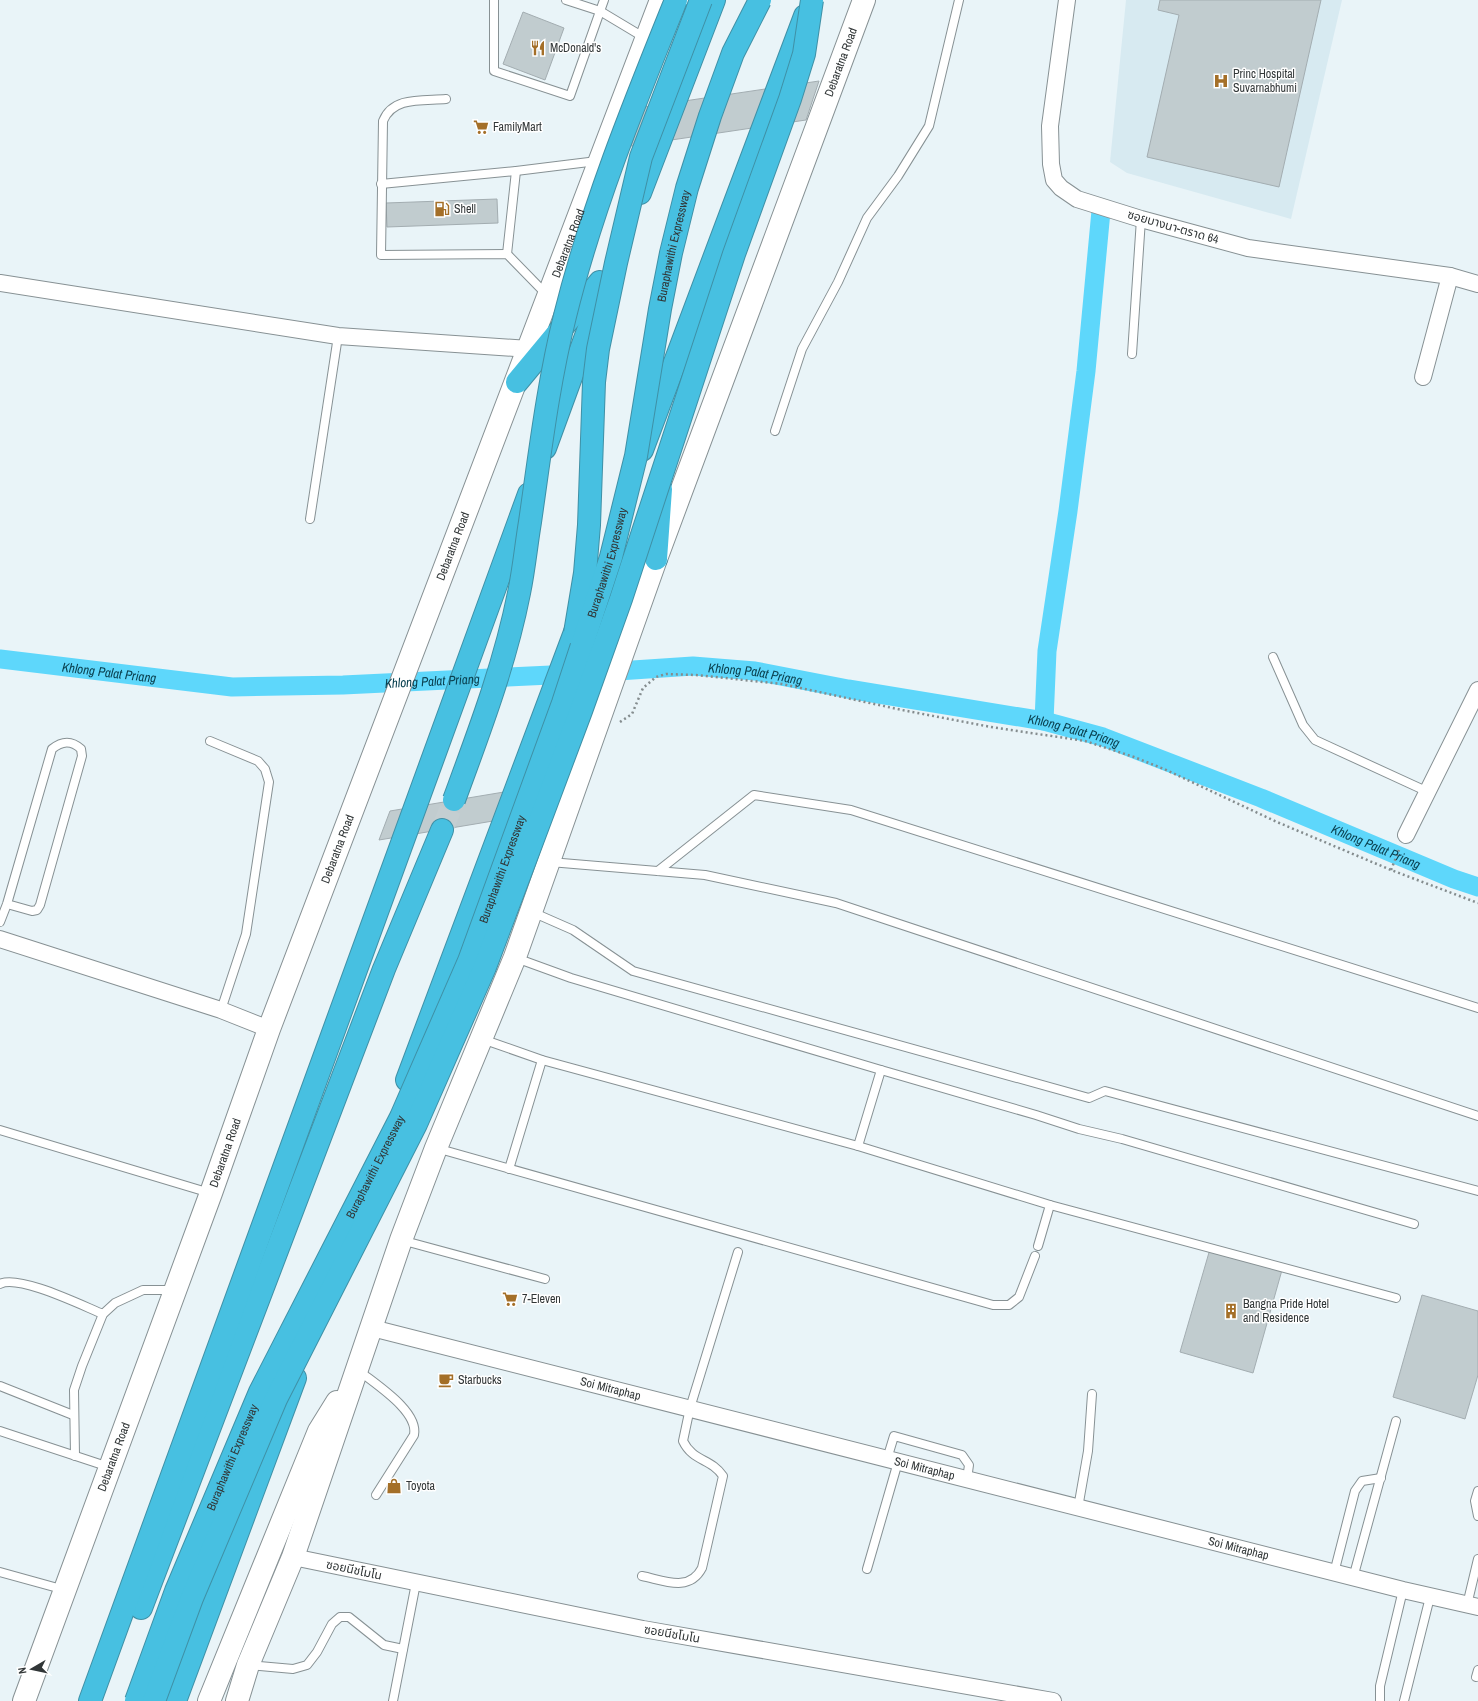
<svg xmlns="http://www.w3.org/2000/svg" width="1478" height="1701" font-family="'Archivo Narrow','Noto Sans Thai',sans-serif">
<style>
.built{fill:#d7eaf1}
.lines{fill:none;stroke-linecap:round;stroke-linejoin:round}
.canal{stroke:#5ed7fb;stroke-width:19}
.building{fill:#c1cccf;stroke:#a3adb1}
.highway-tunnel{stroke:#c4ced1;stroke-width:22;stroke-dasharray:22 11;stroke-linecap:butt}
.lane-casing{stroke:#879194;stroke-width:10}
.street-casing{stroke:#879194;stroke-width:18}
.secondary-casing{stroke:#879194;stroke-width:24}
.highway-casing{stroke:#3f90a6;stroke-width:24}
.path{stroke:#848c8e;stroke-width:2.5;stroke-dasharray:2 3;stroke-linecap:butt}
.lane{stroke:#fff;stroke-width:8}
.street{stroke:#fff;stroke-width:16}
.secondary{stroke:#fff;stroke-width:22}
.highway{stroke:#47c0e1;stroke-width:22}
.highway-bridge-casing{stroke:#3f90a6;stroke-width:24;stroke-linecap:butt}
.highway-bridge{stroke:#47c0e1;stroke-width:22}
.labels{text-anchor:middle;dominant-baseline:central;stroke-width:3;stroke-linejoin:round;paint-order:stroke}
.poi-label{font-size:12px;fill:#313637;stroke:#fff;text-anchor:start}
.street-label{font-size:12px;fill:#313637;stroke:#fff}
.water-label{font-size:13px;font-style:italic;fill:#0b4251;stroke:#fff}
</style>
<rect width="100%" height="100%" fill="#e9f4f8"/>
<polygon class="built" points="1126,0 1342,0 1291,219 1127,173 1110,162"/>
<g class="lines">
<g class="canal">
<path id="s1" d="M0,659L232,687L343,685L572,674"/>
<path id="s2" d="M603,672L693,666L755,671L848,689L1044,721L1103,737L1261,798L1454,879L1478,887"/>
<polyline points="1044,721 1047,651 1068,511 1086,371 1101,211"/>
</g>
</g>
<g class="building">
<polygon points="1160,0 1321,0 1279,187 1147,157 1179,15 1158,10"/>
<polygon points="523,12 564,28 545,80 503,64"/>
<polygon points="819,81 806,120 631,146 644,107"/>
<polygon points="497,199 498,223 387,227 386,203"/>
<polygon points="522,789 511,818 379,840 390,811"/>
<polygon points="1210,1249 1282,1270 1253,1373 1180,1352"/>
<polygon points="1422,1295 1478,1311 1478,1375 1465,1419 1393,1397"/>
</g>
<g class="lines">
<polyline class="highway-tunnel" points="442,830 454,800"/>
<g class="lane-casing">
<g id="lane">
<polyline points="494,0 494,71 570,96 604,0"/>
<polyline points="566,0 600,11 645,38"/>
<path d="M446,99C423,101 393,96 383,121L381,255L507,254L547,295"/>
<polyline points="381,184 516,171 597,161"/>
<polyline points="507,254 516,171"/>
<polyline points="1132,354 1141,219"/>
<polyline points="775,431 802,349 838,282 867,218 898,176 929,126 959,0"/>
<polyline points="310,519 338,336"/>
<polyline points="1273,657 1303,725 1315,740 1426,791"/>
<polyline points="210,741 258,761 265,769 269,782 246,934 221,1010"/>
<polyline points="550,862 705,875 836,903 1478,1116"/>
<polyline points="658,871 754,795 851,810 1478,1008"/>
<polyline points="532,912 573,930 633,971 1089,1098 1105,1091 1478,1191"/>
<path d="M0,922L7,904L52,749C62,741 71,740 81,749L82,756L40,905L37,910L32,911L7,904"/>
<polyline points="516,958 571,978 881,1070 858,1146 1050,1205 1038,1246"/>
<polyline points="482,1039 542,1060 858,1146"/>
<polyline points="881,1070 1036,1115 1079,1129 1122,1139 1414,1224"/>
<polyline points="0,1130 210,1193"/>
<polyline points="436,1148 993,1305 1009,1305 1019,1297 1035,1256"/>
<polyline points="509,1169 542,1060"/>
<polyline points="1050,1205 1396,1298"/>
<polyline points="401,1240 545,1279"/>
<path d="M0,1284C18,1274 83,1306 103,1314"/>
<path d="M358,1370C375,1384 419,1411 414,1435L376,1495"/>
<polyline points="0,1386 73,1415"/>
<polyline points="0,1431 109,1467"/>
<polyline points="75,1456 74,1390 82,1366 103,1314 115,1303 143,1290 174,1290"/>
<polyline points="887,1459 894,1436 962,1455 969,1465 967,1479"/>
<polyline points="1478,1491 1475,1501 1478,1516"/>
<polyline points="1078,1508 1088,1451 1092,1394"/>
<polyline points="867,1569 898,1462"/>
<polyline points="0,1572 65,1590"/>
<polyline points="1334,1573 1355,1491 1362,1481 1381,1478"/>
<path d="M642,1576C663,1580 689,1593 702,1568L723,1476C711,1458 693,1462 683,1441L690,1408L738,1252"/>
<polyline points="1353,1578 1396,1421"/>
<polyline points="1467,1605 1478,1559"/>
<polyline points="249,1665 293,1669 307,1665 317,1652 332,1624 340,1617 349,1617 384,1645 403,1649"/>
<polyline points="1476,1677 1478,1670"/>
<polyline points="393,1701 416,1583"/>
<polyline points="1380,1701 1380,1686 1403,1590"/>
<polyline points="1404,1701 1430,1597"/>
</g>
</g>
<g class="street-casing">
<g id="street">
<polyline points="1067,0 1050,126 1051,164 1054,180 1061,188 1077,199 1141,219 1248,248 1450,276 1478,284"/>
<polyline points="0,283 338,336 529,349"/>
<polyline points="1423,377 1450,276"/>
<polyline points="1406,835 1478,690"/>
<polyline points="0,939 221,1010 269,1029"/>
<path id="s3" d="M372,1328L1403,1590L1478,1607"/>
<polyline points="293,1557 643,1629 1053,1701"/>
</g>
</g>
<g class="secondary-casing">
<g id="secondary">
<path id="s4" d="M24,1701L211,1193L269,1029L661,0"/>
<polyline points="209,1701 319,1431 337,1402"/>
<path id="s5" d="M237,1701L248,1665L293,1557L401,1240L436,1148L515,957L656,559L864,0"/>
</g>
</g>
<g class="highway-casing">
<g id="highway">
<polyline points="640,193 714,0"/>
<polyline points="517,382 600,282"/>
<polyline points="545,448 604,287"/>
<polyline points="642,450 805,16"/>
<polyline points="656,559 661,489"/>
<polyline points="407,1080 581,616"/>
<polyline points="141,1608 384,969 442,830"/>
<polyline points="90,1701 529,494"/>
<polyline points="175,1701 295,1378"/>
</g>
</g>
<g class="path">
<polyline points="620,722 632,714 643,688 656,677 666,674 696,675 782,684 902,710 991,727 1085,741 1134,757 1164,769 1277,822 1391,870 1478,903"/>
<polyline points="1391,870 1399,850"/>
</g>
<use href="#lane" class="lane"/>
<use href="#street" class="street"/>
<use href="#secondary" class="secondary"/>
<use href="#highway" class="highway"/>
<g class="highway-bridge-casing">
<g id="highway-bridge">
<polyline points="575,633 585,573 589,525 594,382 598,349 616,263 641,157 701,0"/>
<path d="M454,800C479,732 505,664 519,593C524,569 526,546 530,522C540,453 548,384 565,316C592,207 634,104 676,0"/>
<path id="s6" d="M136,1701L176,1591L260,1392L401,1117L469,961L563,703L611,557L636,456L660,309L671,253L687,188L710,116L733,53L760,0"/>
<polyline points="154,1701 192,1598 276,1399 416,1124 485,967 581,711 621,599 734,254 790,99 804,54 812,0"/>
</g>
</g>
<use href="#highway-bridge" class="highway-bridge"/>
</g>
<defs>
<g id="restaurant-bare" transform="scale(1.2)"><path d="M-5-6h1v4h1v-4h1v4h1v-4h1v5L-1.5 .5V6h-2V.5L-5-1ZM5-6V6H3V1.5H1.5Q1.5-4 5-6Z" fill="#a46f28" stroke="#fff" stroke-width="2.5" paint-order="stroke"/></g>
<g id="hospital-bare" transform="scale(1.2)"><path d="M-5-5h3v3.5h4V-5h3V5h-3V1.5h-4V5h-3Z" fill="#a46f28" stroke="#fff" stroke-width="2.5" paint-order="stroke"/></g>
<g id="supermarket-bare" transform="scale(1.2)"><path d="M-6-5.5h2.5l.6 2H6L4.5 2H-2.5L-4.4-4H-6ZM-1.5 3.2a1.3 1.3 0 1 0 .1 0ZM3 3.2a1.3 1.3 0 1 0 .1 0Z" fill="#a46f28" stroke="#fff" stroke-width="2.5" paint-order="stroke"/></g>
<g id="fuel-bare" transform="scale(1.2)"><path d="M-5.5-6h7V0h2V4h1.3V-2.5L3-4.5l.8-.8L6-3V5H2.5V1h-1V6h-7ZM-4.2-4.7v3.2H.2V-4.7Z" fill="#a46f28" stroke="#fff" stroke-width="2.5" paint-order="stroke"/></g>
<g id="building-bare" transform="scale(1.2)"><path d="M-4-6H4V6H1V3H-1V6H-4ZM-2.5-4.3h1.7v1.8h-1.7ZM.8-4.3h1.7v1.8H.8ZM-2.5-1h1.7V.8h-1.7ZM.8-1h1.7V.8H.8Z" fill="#a46f28" stroke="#fff" stroke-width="2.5" paint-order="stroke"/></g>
<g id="cafe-bare" transform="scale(1.2)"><path d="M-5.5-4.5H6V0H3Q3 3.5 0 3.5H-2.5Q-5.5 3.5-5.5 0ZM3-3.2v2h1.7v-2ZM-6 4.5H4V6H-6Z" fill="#a46f28" stroke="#fff" stroke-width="2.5" paint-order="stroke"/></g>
<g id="shop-bare" transform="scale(1.2)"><path d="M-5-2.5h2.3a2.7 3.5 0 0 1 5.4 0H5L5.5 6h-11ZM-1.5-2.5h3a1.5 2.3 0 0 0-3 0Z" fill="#a46f28" stroke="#fff" stroke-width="2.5" paint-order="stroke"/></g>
</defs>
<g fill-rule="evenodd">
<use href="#restaurant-bare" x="538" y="48"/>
<use href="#hospital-bare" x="1221" y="81"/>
<use href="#supermarket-bare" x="481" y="127"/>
<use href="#fuel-bare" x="442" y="209"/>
<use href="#supermarket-bare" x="510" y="1299"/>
<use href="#building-bare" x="1231" y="1311"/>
<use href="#cafe-bare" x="446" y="1380"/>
<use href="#shop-bare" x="394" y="1486"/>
</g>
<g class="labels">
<g class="poi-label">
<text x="550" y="48">McDonald's</text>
<text x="1233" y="74">Princ Hospital<tspan x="1233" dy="14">Suvarnabhumi</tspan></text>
<text x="493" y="127">FamilyMart</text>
<text x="454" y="209">Shell</text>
<text x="522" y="1299">7-Eleven</text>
<text x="1243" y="1304">Bangna Pride Hotel<tspan x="1243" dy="14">and Residence</tspan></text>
<text x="458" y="1380">Starbucks</text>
<text x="406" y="1486">Toyota</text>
</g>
<g class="street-label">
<text stroke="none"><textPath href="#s5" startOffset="1747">Debaratna Road</textPath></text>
<text transform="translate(1173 227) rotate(16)">ซอยบางนา-ตราด 64</text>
<text stroke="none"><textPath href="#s4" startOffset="1556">Debaratna Road</textPath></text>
<text stroke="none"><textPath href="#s6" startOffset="1558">Buraphawithi Expressway</textPath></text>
<text stroke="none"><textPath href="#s4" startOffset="1232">Debaratna Road</textPath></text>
<text stroke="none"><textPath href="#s6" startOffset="1234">Buraphawithi Expressway</textPath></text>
<text stroke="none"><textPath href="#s4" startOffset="908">Debaratna Road</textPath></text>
<text stroke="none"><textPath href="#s6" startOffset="910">Buraphawithi Expressway</textPath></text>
<text stroke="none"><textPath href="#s4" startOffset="584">Debaratna Road</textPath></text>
<text stroke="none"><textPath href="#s6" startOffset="586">Buraphawithi Expressway</textPath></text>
<text stroke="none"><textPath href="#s3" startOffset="246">Soi Mitraphap</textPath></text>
<text stroke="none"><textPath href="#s4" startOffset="260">Debaratna Road</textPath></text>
<text stroke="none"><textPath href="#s6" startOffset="262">Buraphawithi Expressway</textPath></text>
<text stroke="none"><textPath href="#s3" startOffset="570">Soi Mitraphap</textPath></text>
<text stroke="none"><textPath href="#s3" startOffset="894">Soi Mitraphap</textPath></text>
<text transform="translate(354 1570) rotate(12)">ซอยนีชโมโน</text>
<text transform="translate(672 1634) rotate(10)">ซอยนีชโมโน</text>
</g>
<g class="water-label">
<text stroke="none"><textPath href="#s1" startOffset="110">Khlong Palat Priang</textPath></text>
<text stroke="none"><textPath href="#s2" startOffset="153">Khlong Palat Priang</textPath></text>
<text stroke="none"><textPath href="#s1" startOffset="434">Khlong Palat Priang</textPath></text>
<text stroke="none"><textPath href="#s2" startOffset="477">Khlong Palat Priang</textPath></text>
<text stroke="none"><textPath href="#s2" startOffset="801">Khlong Palat Priang</textPath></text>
</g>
</g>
<g transform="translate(32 1669) rotate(261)" stroke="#ffffff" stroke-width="3" paint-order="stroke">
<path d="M0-3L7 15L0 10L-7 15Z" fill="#313637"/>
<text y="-6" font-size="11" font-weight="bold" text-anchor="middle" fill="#313637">N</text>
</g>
</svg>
